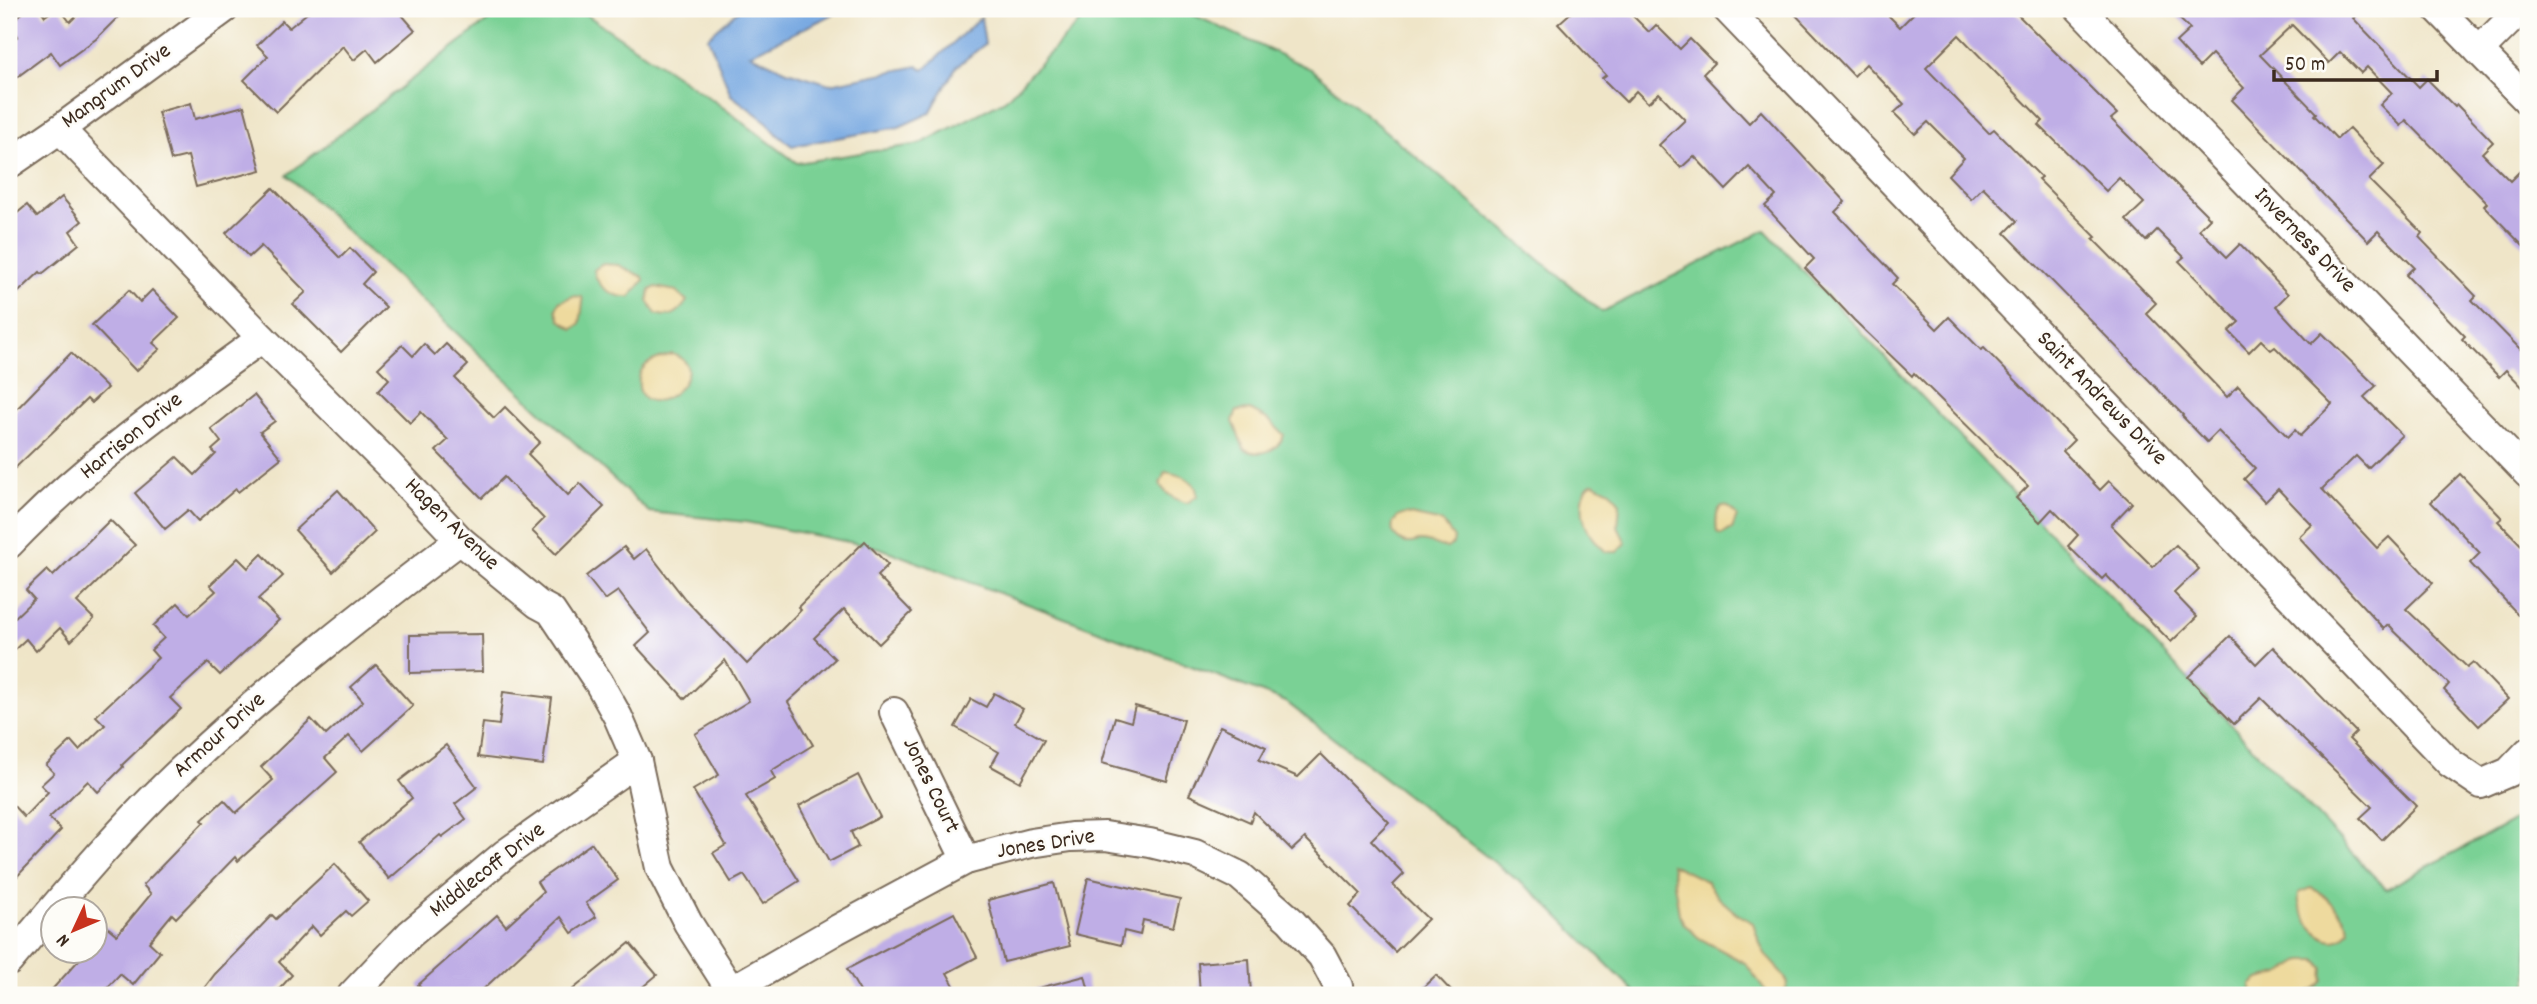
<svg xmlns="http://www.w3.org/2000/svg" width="2537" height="1004" font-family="Dekko,sans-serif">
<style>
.green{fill:#7ad195;stroke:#5a7e5a;stroke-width:2}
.sand{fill:#eeda9e;stroke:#94825e;stroke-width:2}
.water{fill:#76a7e1;stroke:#586880;stroke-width:2}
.building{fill:#bfaee6;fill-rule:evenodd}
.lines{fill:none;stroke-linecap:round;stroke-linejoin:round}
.minor-casing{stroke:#7a6b5a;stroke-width:32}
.minor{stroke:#fff;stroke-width:28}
.labels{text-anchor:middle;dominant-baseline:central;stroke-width:5;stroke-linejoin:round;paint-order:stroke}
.street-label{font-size:23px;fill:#3b2a1e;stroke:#fdfcf7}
</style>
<rect width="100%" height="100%" fill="#fdfcf7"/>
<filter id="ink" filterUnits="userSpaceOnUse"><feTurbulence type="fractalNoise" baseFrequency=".0143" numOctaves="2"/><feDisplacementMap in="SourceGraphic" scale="14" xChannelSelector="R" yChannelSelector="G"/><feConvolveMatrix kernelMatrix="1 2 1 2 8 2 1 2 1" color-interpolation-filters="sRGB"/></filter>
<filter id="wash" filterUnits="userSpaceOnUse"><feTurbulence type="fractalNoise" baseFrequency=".00686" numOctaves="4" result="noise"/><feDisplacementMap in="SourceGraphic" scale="28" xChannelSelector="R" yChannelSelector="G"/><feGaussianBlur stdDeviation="1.57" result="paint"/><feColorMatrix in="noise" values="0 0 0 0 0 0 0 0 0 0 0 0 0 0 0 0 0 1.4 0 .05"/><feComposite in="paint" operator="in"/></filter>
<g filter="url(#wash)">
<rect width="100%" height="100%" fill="#efe5c8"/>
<polygon class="green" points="503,9 578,9 717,103 797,163 920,144 1005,100 1089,12 1183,10 1311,69 1602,312 1765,230 2386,889 2528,813 2528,995 1638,995 1538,896 1286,702 880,548 746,522 649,512 287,175"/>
<g class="sand">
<path d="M602,264L618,265L643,277L644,280L630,297C614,298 596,287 594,270Z"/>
<path d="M656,287L676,291L687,301C679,313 671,319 656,314L648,301L650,290Z"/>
<polygon points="573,296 582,297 583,303 580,324 573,329 560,320 556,309 559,302"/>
<path d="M672,354C704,362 681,398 656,401C636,403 634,375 646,365C653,359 664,357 672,354Z"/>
<path d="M1250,410L1269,420L1284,435C1278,452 1259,457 1244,449L1233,421L1237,411Z"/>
<path d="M1165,472C1180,474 1198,480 1197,496L1187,503C1177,501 1165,494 1160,484Z"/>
<path d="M1593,483L1610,491L1620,503L1618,527L1626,543L1617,552H1606C1600,546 1592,538 1588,530C1581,517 1579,489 1593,483Z"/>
<path d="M1722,506L1728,507L1737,516L1732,529L1721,535L1717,533C1716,525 1715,511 1722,506Z"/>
<path d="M1405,514L1438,521L1444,524L1454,538L1453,544L1447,548C1437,546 1430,541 1420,541C1413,542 1409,545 1403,542C1388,535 1389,518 1405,514Z"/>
<path d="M1671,864L1706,881L1719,898L1736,913L1753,923C1757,934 1759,945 1766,955C1773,965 1783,971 1788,983L1784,995H1769L1745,963L1699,938L1684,924L1679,914Z"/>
<path d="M2311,888C2326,894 2345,914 2349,929C2332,961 2294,915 2299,893Z"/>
<path d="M2303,960H2316L2324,968L2323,981C2308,1002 2274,995 2251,995V985L2259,979L2280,974Z"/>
</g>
<polygon class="water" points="740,9 844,9 750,54 787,71 830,84 918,66 924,70 981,17 985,44 956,67 930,113 899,127 792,146 778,135 767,122 731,95 708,37"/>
<g id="blocks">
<g class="building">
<polygon points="28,9 40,9 45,16 55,9 60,9 70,22 83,9 126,9 96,39 60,65 51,52 9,83 9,43 18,36 9,23"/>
<polygon points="312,9 397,9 415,30 377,62 367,49 354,60 343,46 276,112 244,80 268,56 257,45 282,21 289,28"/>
<polygon points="1575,9 1626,9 1649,32 1656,25 1680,49 1690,39 1714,63 1703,74 1749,123 1761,111 1845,202 1835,212 1898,278 1892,284 1937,329 1949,317 1981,350 1984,348 2074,440 2063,451 2100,490 2109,481 2132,503 2111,525 2153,567 2176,545 2199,569 2174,593 2197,617 2171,642 2106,575 2102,579 2068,546 2078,535 2052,509 2040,522 2016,498 2028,486 1914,373 1912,376 1854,320 1805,268 1814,259 1765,206 1776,196 1749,167 1726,190 1694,156 1681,168 1659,145 1685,120 1659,93 1648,103 1636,91 1626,102 1602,78 1606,75 1558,24"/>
<path d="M1790,9H1882L1900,27L1918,9H2012L2117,114L2111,119L2210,218L2199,229L2227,257L2240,244L2288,294L2276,306L2311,344L2322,333L2376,386L2364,397L2402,435L2368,468L2356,456L2322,489L2377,548L2389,537L2433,583L2406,609L2467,667L2473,662L2508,699L2479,726L2444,690L2449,684L2388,625L2384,629L2299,537L2312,525L2278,489L2265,502L2244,479L2255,468L2218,431L2207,442L2182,416L2183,415L2005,233L2017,221L1983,187L1971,199L1948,175L1964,158L1928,122L1915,134L1894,113L1904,104L1866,64L1854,76ZM1959,35L2043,121L2039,125L2106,191L2119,178L2144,203L2126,220L2146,241L2157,230L2184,257L2179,261L2239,322L2229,331L2249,352L2261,340L2271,350L2275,347L2332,404L2300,436L2295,430L2288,437L2238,386L2227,397L2146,313L2156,303L2093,239L2096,237L2038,179L2041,177L1994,129L1989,133L1926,68Z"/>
<polygon points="2169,9 2363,9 2353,18 2419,87 2427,79 2455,107 2457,105 2493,142 2482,153 2510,181 2528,163 2528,251 2484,206 2487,203 2406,120 2401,126 2380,105 2392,93 2367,67 2361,73 2340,52 2329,63 2292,25 2260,55 2316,113 2314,115 2337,139 2349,128 2384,165 2369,180 2422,233 2419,237 2476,296 2472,300 2528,357 2528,393 2506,370 2499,377 2462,339 2465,336 2406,275 2414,267 2378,231 2368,241 2232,100 2244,88 2212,54 2199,67 2176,42 2190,29"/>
<polygon points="191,103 195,119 244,106 261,170 196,187 188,156 171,160 158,112"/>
<polygon points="273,188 340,258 350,248 373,272 362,284 386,307 341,352 293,304 306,292 261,246 249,257 226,233"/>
<polygon points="62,197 82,221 70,231 79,244 42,274 40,272 9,301 9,220 27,205 37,217"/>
<polygon points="129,290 140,302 152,290 179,318 153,343 160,349 136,371 92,325"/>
<polygon points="424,344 435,355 446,344 468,365 455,378 494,418 505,407 540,442 528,454 568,495 580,483 604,507 556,554 532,531 544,519 504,477 482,498 436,451 448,440 421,412 410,423 378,391 389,379 378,368 402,345 413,356"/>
<polygon points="71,353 107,388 91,403 87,399 9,474 9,417"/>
<polygon points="254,395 275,421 260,432 281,458 238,492 236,489 198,521 188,510 165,529 135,493 177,457 195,475 216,454 212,450 221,442 211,429"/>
<polygon points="2460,474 2502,518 2498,521 2528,552 2528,625 2470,563 2480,553 2431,502"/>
<polygon points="338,490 375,532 333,572 295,530"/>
<polygon points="110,520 135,545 77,602 94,619 71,641 60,628 36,651 26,639 9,655 9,623 34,599 26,590 47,570 53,576"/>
<polygon points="865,541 888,565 877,576 912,612 879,644 844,609 814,638 835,659 788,702 813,745 771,771 775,779 746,796 799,881 763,904 744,875 731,882 713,853 726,845 693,790 719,775 695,734 749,701 725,660 685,699 636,646 650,633 618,591 605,600 586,576 624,547 634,559 646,549 685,599 747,664 801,610 798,607"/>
<polygon points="262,554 283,576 258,599 279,620 220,675 208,663 170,698 181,709 122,765 123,767 98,792 88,781 49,818 61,830 9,885 9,801 24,817 48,792 41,785 54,773 46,765 71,741 79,750 105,725 96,716 158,658 151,650 164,638 153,626 178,603 189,615 216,591 210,585 238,558 248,568"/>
<polygon points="482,634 483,671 410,673 410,635"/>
<polygon points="2230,636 2256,664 2273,647 2356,732 2349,739 2416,806 2382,840 2360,818 2372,807 2261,698 2234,724 2188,677"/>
<polygon points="376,665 413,706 363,751 349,736 325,758 337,772 238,861 235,857 176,918 172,914 149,942 160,952 133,985 120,974 101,995 47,995 87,951 94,951 94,940 106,926 117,935 151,894 143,885 204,822 202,820 224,800 236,813 273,780 261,767 311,719 326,735 363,701 351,687"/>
<polygon points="503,692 552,698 543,765 478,757 483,723 499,725"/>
<polygon points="994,693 1023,709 1015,723 1044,740 1020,782 991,766 999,752 955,727 971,699 986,707"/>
<polygon points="1135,706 1184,720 1167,781 1102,763 1115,717 1131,722"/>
<polygon points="1220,726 1266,747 1259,760 1298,777 1321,754 1389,822 1371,840 1404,874 1393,885 1428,919 1395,952 1350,906 1361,894 1305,838 1292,850 1254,812 1250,822 1189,795"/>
<polygon points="446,745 477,787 455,804 466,819 442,837 440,835 389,879 359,842 412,798 399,781"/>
<polygon points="858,775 880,817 851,832 858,847 829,862 799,806"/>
<polygon points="592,843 618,880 586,903 596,917 572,933 561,917 477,995 427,995 418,985 497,915 506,926 543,892 537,882"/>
<polygon points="335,864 368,901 351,916 346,911 320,935 312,926 279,962 292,975 274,995 199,995 215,974 272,915 276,919"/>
<polygon points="1088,878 1180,899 1173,927 1143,920 1140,935 1124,931 1121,945 1075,934"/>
<polygon points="1054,883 1070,946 1004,962 988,900"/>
<polygon points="954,913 977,957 947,973 955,987 940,995 862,995 847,969"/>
<polygon points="630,943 657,975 633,995 566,995"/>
<polygon points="1249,959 1251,995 1200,995 1198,963"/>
<polygon points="1436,975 1455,995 1415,995"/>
<polygon points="1085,976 1090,995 1036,995 1035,989"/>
</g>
</g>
</g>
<g filter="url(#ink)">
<use href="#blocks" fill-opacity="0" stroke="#7a6b5a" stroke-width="2"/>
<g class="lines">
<g class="minor-casing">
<g id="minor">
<polyline points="1727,9 2450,763 2481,784 2509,772 2528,752"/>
<polyline points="2080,9 2528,474"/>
<polyline points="2438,9 2528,101"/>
<polyline points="2479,51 2521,9"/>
<polyline points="60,129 262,338 388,464 460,540 538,604 551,611 599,683 618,717 637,761 660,868 688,923 730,989"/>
<polyline points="9,164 60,129 224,9"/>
<path d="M9,544C84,465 174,402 262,338"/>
<polyline points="894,712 966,860"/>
<path d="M9,961C66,893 123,824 188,764C274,683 366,611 460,540"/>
<polyline points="352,995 410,934 505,854 637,761"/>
<polyline points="723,995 836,930 966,860 1031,843 1071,837 1105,836 1150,843 1195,854 1240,876 1290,920 1322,956 1338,986 1339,995"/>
</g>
</g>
<use href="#minor" class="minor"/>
</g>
</g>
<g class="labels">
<g class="street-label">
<text transform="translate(117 87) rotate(-36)">Mangrum Drive</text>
<text transform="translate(2304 241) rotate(46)">Inverness Drive</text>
<text transform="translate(2101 399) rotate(46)">Saint Andrews Drive</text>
<text transform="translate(132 437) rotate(-39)">Harrison Drive</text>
<text transform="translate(451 525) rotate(44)">Hagen Avenue</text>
<text transform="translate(220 736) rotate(-42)">Armour Drive</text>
<text transform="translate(930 786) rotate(64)">Jones Court</text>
<text transform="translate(1046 845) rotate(-9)">Jones Drive</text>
<text transform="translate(488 871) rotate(-38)">Middlecoff Drive</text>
</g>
</g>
<rect width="2537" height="1004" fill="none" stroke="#fdfcf7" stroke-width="35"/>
<g transform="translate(74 930) rotate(226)"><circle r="33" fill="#fdfcf7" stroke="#afa8a0" stroke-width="2"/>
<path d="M0-5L12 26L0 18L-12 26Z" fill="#c8321e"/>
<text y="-10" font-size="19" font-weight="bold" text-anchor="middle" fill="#3b2a1e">N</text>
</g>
<path d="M2274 70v10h163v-10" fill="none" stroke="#3b2a1e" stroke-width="3.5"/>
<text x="2285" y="70" font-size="21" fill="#3b2a1e" stroke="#fdfcf7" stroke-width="5" paint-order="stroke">50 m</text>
</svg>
